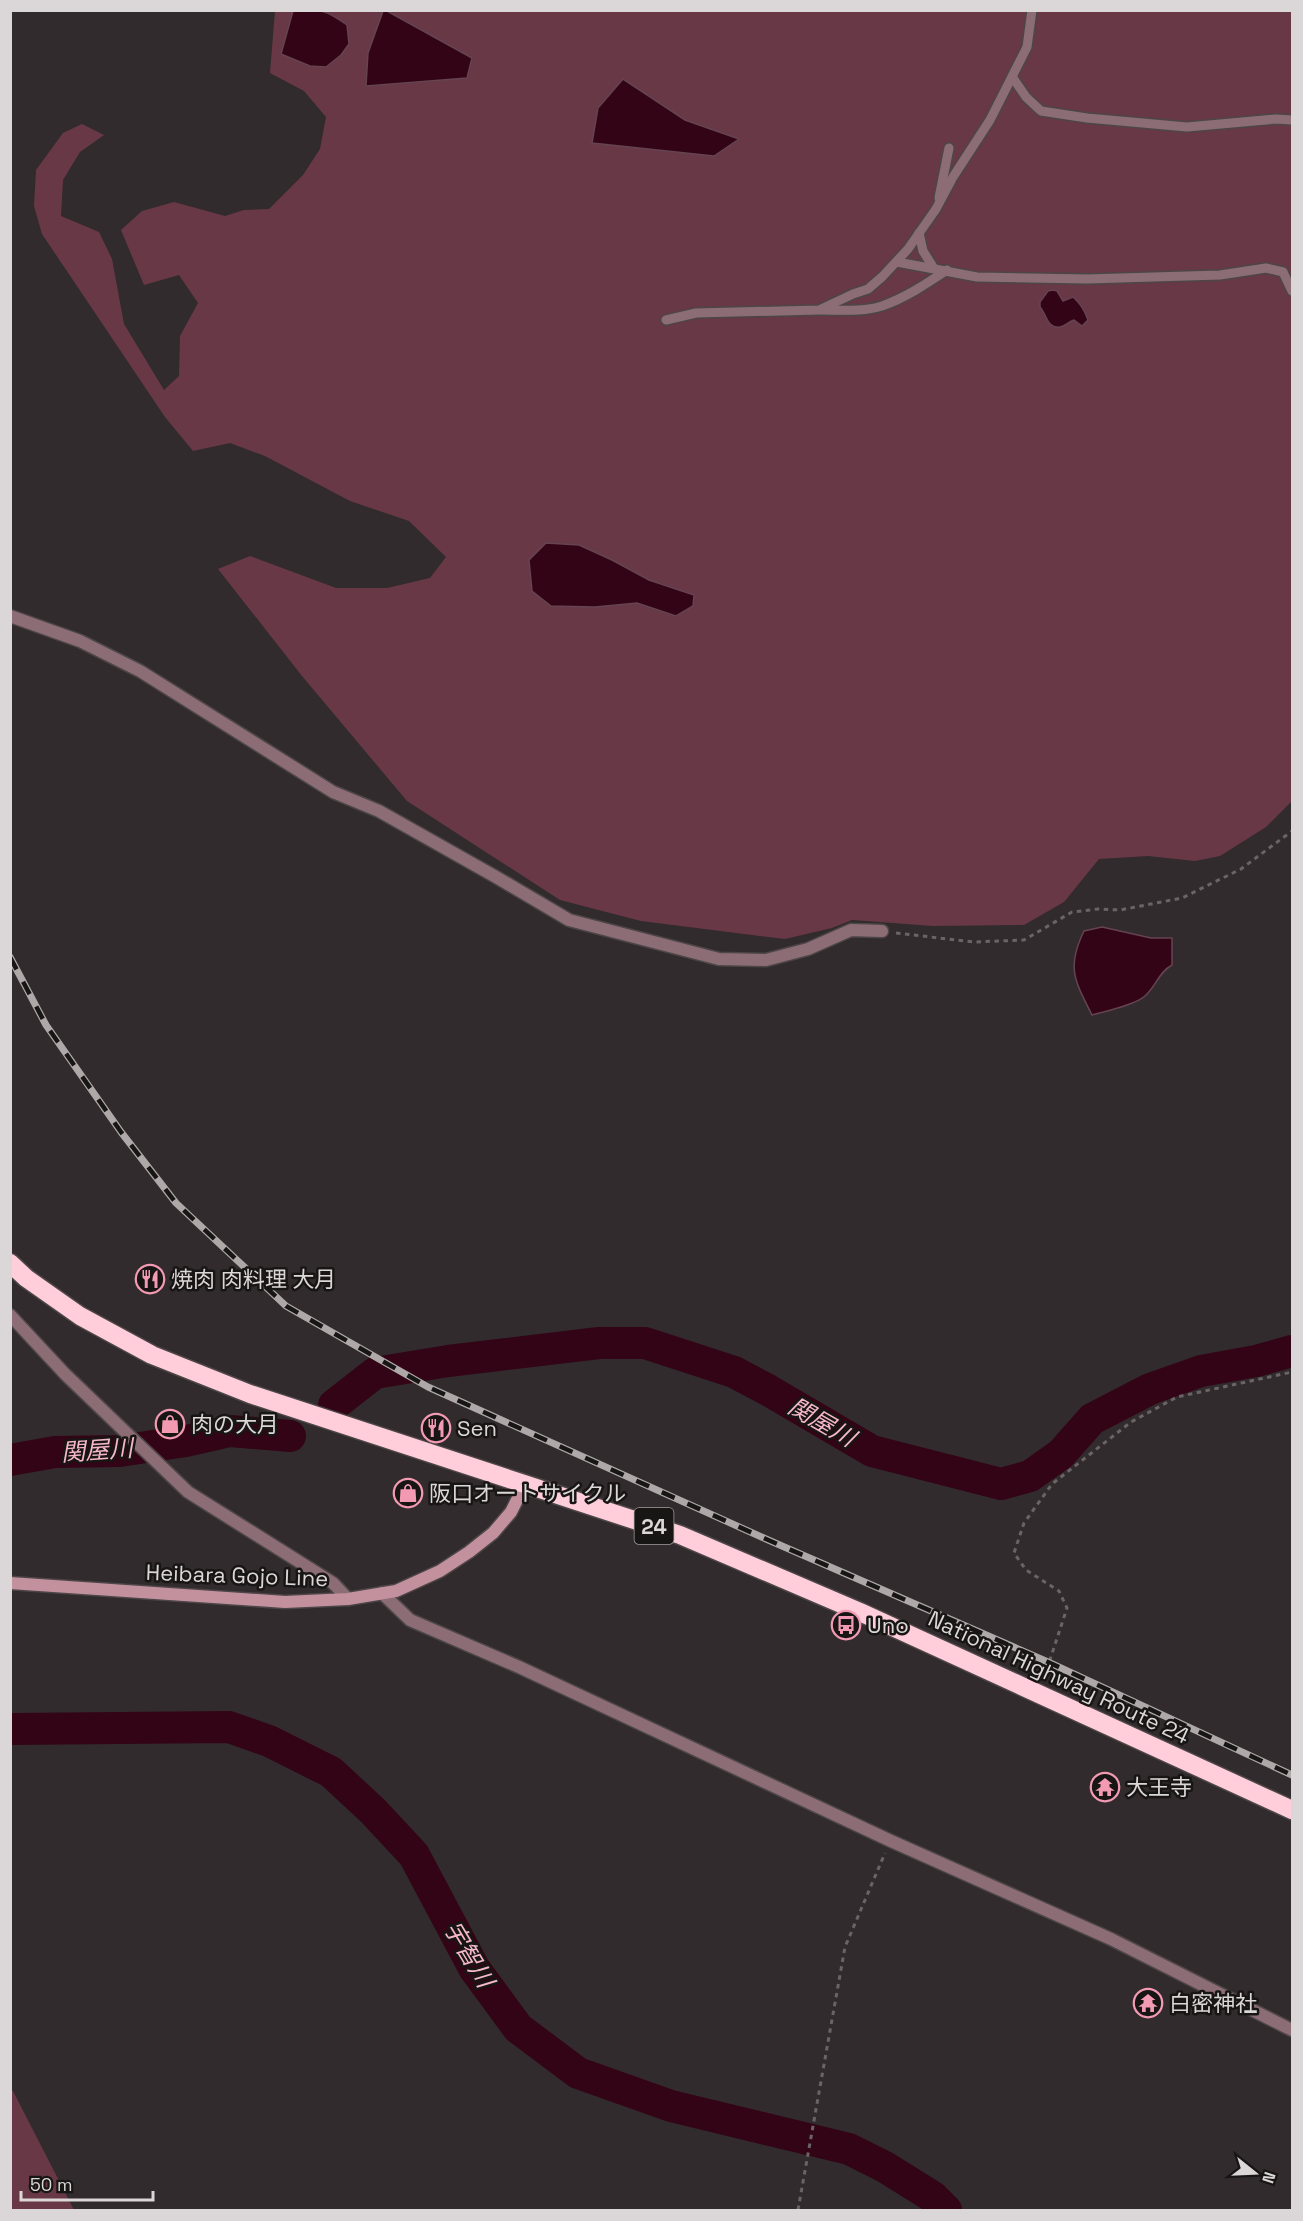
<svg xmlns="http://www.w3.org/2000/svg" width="1303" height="2221" font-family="'Space Grotesk','Noto Sans JP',sans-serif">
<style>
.green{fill:#683846}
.water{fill:#320416;stroke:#654350;stroke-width:1.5}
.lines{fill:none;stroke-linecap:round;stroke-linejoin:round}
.river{stroke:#320416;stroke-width:32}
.lane-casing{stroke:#4d4648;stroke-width:12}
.street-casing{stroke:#4d4648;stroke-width:15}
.secondary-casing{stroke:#4d4648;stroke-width:15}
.highway-casing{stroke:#4d4648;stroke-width:21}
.path{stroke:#6a6465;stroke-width:3;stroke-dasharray:4.5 4.5;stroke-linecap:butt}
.lane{stroke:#8d6d75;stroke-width:9}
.street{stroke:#8d6d75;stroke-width:12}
.secondary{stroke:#c3909d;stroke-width:12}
.highway{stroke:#ffceda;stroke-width:18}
.rail-casing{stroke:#aea8a9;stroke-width:7}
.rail{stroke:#181515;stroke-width:4.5;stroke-dasharray:14;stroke-linecap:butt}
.labels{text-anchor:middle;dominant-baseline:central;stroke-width:5;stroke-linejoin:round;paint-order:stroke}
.shield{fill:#181515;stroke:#a09c9d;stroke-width:1.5}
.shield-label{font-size:21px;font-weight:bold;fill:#dbd6d7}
.poi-label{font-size:22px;fill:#dbd6d7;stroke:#181515;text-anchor:start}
.street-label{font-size:22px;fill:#dbd6d7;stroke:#181515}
.water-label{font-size:24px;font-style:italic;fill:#f6b8c8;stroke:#181515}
</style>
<rect width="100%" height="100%" fill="#322b2d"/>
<g class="green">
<polygon points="275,11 1292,11 1292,801 1266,827 1220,856 1195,861 1148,856 1099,859 1064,902 1024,925 933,926 852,920 832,928 785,939 641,921 560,900 407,801 302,676 218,569 250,556 336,588 387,588 430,578 446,557 409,521 350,501 265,456 230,443 193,451 165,417 42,234 34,206 36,170 63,133 82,124 104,135 80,152 63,180 61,216 99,232 112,259 124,324 164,390 179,376 180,336 198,303 179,275 144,285 121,230 142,211 174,202 225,216 244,210 269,209 303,175 320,149 326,117 304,91 270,73"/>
<polygon points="10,2089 13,2091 74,2210 11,2210"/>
</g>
<g class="water">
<path d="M293,11C322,10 323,8 347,25L349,44L341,55L326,67L310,66L281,54Z"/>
<polygon points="383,11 387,11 472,58 467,78 366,86 368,53"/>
<polygon points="623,79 685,120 739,139 714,156 592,143 598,108"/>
<path d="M1053,290L1057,291L1063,301L1073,297C1080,303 1085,311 1088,320L1082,326L1074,320C1068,322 1066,326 1060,327C1047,329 1047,315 1040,307V302L1048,291Z"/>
<polygon points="546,543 579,545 612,560 649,580 694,595 693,606 676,616 637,603 595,607 551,606 532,591 529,560"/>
<path d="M1102,927L1151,938H1172V965C1159,972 1156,986 1145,996C1135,1005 1106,1011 1092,1015C1075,981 1066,968 1084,931Z"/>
</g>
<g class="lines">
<g class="river">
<polyline points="334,1405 375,1373 448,1361 599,1343 645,1343 734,1372 768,1390 872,1451 1001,1484 1030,1476 1061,1454 1092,1419 1150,1389 1201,1371 1256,1361 1292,1351"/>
<polyline points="10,1460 55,1452 120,1451 186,1441 230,1431 290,1436"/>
<polyline points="10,1729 229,1727 269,1741 331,1772 373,1811 414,1855 474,1968 518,2028 578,2073 671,2106 849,2149 885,2167 933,2197 946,2210"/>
</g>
<g class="lane-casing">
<g id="lane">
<polyline points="1013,78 1026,97 1041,111 1087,118 1187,127 1276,119 1292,120"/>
<polyline points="939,198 949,148"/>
<polyline points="919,233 923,251 933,267"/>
<polyline points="897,262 977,277 1087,279 1220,275 1266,268 1283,272 1292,291"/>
<path d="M821,310C841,310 863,312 882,306C905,298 926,284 947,270"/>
<polyline points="666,320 696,313 819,310 853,294 868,289 882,277 908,249 936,209 953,177 990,120 1027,47 1032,10"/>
</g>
</g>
<g class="street-casing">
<g id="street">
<polyline points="10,616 80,641 140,671 333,792 379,811 496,877 569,920 719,959 766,960 808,949 851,930 882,931"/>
<polyline points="10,1315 65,1374 188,1492 333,1583 348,1599"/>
<polyline points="382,1593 410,1620 519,1667 891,1841 1111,1939 1292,2030"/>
</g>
</g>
<g class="secondary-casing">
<polyline id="secondary" points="10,1583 285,1602 348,1599 396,1591 440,1571 469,1552 493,1533 511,1512 525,1484"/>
</g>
<g class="highway-casing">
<polyline id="highway" points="10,1263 26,1278 80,1316 152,1355 250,1394 680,1535 860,1612 1292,1810"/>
</g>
<g class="path">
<polyline points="896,933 974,942 1024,940 1072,912 1098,909 1120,910 1182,898 1241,869 1292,831"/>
<polyline points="1044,1678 1067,1608 1059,1591 1026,1570 1014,1553 1024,1523 1052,1484 1131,1422 1177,1397 1292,1372"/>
<polyline points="798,2210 845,1947 885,1853"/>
</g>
<use href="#lane" class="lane"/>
<use href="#street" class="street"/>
<use href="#secondary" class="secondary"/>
<use href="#highway" class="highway"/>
<g class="rail-casing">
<polyline id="rail" points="10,957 46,1025 121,1132 176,1203 286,1306 428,1387 766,1539 1048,1662 1292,1775"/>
</g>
<use href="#rail" class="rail"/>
</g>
<defs>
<g id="restaurant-ring" transform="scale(1.5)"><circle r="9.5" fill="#181515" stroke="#f19ab2" stroke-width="1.5"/><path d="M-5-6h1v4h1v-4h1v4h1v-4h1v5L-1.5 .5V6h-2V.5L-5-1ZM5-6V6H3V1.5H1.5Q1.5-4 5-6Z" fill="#f19ab2"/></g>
<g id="shop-ring" transform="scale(1.5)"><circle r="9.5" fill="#181515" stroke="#f19ab2" stroke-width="1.5"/><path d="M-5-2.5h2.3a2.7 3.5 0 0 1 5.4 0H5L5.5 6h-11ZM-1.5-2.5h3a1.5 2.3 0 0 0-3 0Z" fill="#f19ab2"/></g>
<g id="bus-ring" transform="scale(1.5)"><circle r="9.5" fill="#181515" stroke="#f19ab2" stroke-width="1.5"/><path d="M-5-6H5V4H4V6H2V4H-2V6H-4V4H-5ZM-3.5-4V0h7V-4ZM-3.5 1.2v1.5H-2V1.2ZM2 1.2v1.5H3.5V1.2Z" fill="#f19ab2"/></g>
<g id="temple-ring" transform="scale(1.5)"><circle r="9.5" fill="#181515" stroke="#f19ab2" stroke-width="1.5"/><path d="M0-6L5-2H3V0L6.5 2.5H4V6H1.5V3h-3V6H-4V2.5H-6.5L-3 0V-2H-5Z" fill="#f19ab2"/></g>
</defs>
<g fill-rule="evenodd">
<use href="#restaurant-ring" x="150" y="1279"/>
<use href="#shop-ring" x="170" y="1424"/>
<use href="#restaurant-ring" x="436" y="1428"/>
<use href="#shop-ring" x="408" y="1493"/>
<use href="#bus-ring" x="846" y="1625"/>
<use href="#temple-ring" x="1105" y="1787"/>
<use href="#temple-ring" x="1148" y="2003"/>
</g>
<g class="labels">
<rect class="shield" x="634.5" y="1508" width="39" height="36" rx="4.5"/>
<g class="shield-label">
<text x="654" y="1526">24</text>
</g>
<g class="poi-label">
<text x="171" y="1279">焼肉 肉料理 大月</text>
<text x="191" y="1424">肉の大月</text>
<text x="457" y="1428">Sen</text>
<text x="429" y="1493">阪口オートサイクル</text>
<text x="867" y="1625">Uno</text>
<text x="1126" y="1787">大王寺</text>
<text x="1169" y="2003">白密神社</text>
</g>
<g class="street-label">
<text transform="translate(237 1575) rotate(2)">Heibara Gojo Line</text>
<text transform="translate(1059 1677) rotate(25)">National Highway Route 24</text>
</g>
<g class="water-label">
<text transform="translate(822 1422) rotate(30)">関屋川</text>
<text transform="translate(97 1450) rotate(-4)">関屋川</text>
<text transform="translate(469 1954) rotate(59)">宇智川</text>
</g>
</g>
<rect width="1303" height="2221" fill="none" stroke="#dbd6d7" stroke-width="24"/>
<g transform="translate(1255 2173) rotate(108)" stroke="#181515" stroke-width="4.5" paint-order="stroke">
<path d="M0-4.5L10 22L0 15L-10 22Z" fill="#dbd6d7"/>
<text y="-9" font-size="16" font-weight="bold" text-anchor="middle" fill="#dbd6d7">N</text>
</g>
<path d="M21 2191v9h132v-9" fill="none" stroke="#dbd6d7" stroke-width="3"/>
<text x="30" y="2191" font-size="18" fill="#dbd6d7" stroke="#181515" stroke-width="4.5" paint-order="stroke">50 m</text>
</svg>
